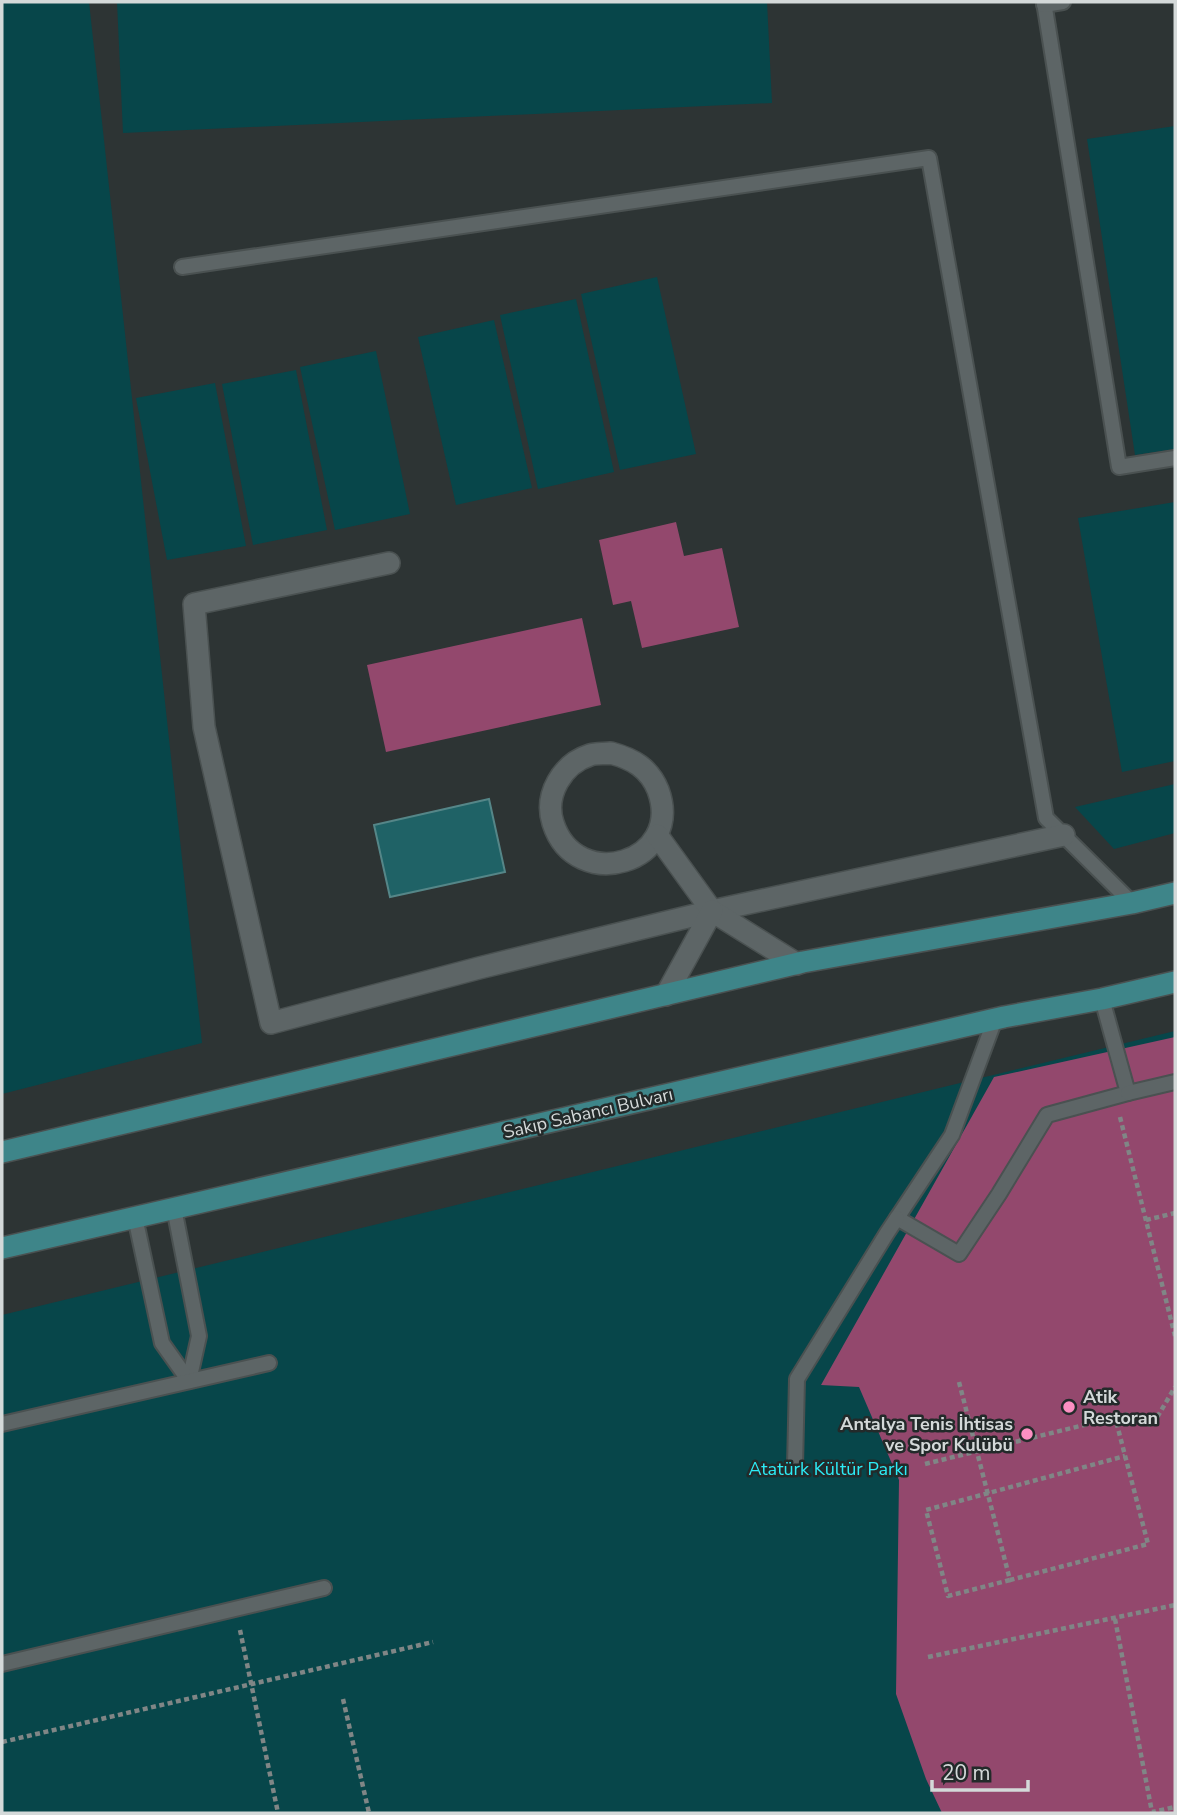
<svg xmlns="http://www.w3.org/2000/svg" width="1177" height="1815" font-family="'Nunito Sans',sans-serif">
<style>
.green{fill:#07464a}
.water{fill:#1f6266;stroke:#558688;stroke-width:2}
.building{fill:#93486d}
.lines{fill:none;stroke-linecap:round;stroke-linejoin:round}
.lane-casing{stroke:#4a5151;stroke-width:18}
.street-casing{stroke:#4a5151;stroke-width:24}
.primary-casing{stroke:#4a5151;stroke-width:24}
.path{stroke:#808686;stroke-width:4.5;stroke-dasharray:5 3.5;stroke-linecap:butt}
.lane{stroke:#5d6566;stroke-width:14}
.street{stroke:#5d6566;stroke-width:21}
.primary{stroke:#3e8589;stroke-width:21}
.poi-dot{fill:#fc8fc2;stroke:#232a2a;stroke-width:2.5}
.labels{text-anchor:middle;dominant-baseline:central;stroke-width:5;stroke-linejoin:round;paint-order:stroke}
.street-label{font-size:18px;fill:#d4d9d9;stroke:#232a2a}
.poi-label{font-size:18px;font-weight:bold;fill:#d4d9d9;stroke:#232a2a;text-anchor:start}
.park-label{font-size:18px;fill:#2cecf6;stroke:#232a2a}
</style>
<rect width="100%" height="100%" fill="#2d3434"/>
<g class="green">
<polygon points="2,2 89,2 202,1043 2,1094"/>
<polygon points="117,2 767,2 772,103 123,133"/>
<polygon points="1175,126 1175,449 1135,455 1087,139"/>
<polygon points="657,277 696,454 620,470 581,294"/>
<polygon points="576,299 614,472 538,489 500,315"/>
<polygon points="494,320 532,488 456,505 418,337"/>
<polygon points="376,351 410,514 335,530 300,367"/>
<polygon points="296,370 327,530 253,545 222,384"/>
<polygon points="215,383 246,546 167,560 136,398"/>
<polygon points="1175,502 1175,761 1122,772 1078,518"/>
<polygon points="1175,784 1175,833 1114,849 1075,807"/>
<polygon points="1175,1031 1175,1813 2,1813 2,1315"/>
</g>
<polygon class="water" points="489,799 505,872 390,897 374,825"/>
<g class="building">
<polygon points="676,522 684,556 722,548 739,627 642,648 631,601 613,605 599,540"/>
<polygon points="582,618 601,705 386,752 367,665"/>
<polygon points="1175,1037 1175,1813 942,1813 926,1779 896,1694 899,1480 859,1387 821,1385 994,1077"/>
</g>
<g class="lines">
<g class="lane-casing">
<g id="lane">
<polyline points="1044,2 1119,467 1175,458"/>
<polyline points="1044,5 1063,2"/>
<polyline points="182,267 929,158 1046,818 1132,903"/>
<polyline points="995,1019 952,1135 897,1218 959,1254 999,1194 1047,1115 1128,1093 1102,999"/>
<polyline points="1128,1093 1175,1082"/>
<polyline points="174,1208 199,1336 189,1381"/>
<polyline points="135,1217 162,1343 189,1381"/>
<polyline points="2,1424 269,1363"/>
<polyline points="795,1466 797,1379 887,1233 897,1218"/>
<polyline points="2,1664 324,1588"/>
</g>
</g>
<g class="street-casing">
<g id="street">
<polyline points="389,563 194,604 204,727 271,1023 479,968 712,911 1064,835"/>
<path d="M611,753C633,759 649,768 658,790C685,863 576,895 553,823C544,795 562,764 590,755C596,753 604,754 611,753Z"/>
<polyline points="657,835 712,911 797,964"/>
<polyline points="666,995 712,911"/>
</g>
</g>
<g class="primary-casing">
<g id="primary">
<polyline points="2,1152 803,962 1132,903 1175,893"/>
<polyline points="2,1248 1004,1017 1102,999 1175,982"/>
</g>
</g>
<g class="path">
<polyline points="1120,1117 1175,1336"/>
<polyline points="1146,1220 1175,1213"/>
<polyline points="959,1382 1010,1580 1148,1544 1115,1417"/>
<polyline points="925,1464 1129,1414 1152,1426 1175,1387"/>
<polyline points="1010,1580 948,1596 926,1510 1125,1456"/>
<polyline points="1115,1619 1152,1812 1175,1807"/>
<polyline points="240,1630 278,1813"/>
<polyline points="928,1657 1175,1605"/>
<polyline points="343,1699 369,1813"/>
<polyline points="2,1742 433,1642"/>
</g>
<use href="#lane" class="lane"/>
<use href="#street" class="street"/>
<use href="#primary" class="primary"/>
</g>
<g class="poi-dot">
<circle cx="1069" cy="1407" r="7"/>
<circle cx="1027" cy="1434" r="7"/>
</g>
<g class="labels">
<g class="street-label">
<text transform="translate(588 1113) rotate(-13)">Sakıp Sabancı Bulvarı</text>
</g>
<g class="poi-label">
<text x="1083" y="1397">Atik<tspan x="1083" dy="21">Restoran</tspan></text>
<text x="1013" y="1424" text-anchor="end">Antalya Tenis İhtisas<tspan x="1013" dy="21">ve Spor Kulübü</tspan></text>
</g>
<g class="park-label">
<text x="828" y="1469">Atatürk Kültür Parkı</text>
</g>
</g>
<rect width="1177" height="1815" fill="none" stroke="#d4d9d9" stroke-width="7"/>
<path d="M932 1780v10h96v-10" fill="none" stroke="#d4d9d9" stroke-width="3.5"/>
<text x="942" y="1780" font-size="21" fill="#d4d9d9" stroke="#232a2a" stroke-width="5" paint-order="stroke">20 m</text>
</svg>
